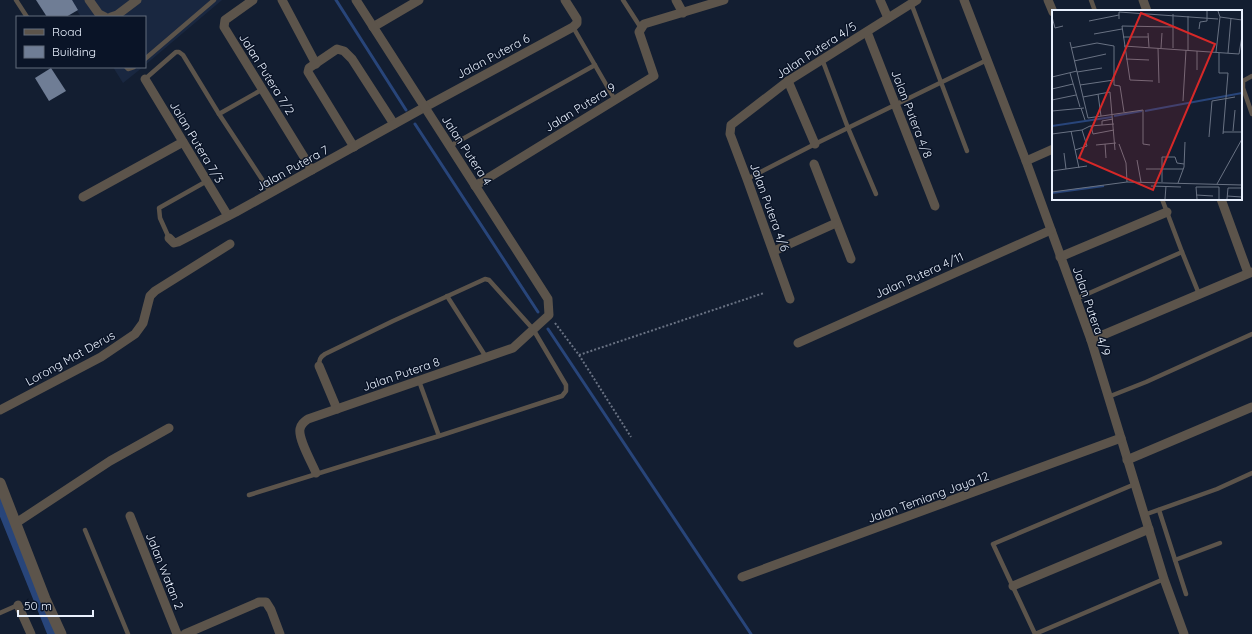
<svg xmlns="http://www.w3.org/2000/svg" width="1252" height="634" font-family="Quicksand,sans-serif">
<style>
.built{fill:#192740}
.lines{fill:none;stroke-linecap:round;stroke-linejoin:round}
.stream{stroke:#28457a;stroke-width:3}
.canal{stroke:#28457a;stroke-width:11}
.building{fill:#6f7d95}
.path{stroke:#697283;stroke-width:2;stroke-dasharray:2 2;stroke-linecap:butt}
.service{stroke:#5c544b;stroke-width:4.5}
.minor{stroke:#5c544b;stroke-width:9}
.tertiary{stroke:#5c544b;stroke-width:11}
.labels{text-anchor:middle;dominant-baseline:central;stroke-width:3;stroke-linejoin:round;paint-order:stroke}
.street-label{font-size:12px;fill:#e9f1fe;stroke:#0a1427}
.inset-river{fill:none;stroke:#28457a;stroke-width:2}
.inset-road{fill:none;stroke:#697283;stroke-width:1}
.view{fill:#d62828;fill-opacity:0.15;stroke:#d62828;stroke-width:2}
.inset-edge{fill:none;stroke:#e9f1fe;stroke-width:2}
</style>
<rect width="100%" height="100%" fill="#131e31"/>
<g class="built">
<polygon points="70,0 222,0 145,65 145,17 81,17"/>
<polygon points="113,67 143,67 123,83"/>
</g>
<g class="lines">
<g class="stream">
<polyline points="336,0 406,110"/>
<polyline points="415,124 538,312"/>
<polyline points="548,329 751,634"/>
</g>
<polyline class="canal" points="0,502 53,634"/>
</g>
<g class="building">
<polygon points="36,0 72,0 78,10 66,17 47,17"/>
<polygon points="51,68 66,91 49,101 35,78"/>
</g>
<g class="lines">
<g class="path">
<polyline points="555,323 579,355 631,437"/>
<polyline points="579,355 764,293"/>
</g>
<g class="service">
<polyline points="16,0 27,17"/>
<polyline points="623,0 641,28"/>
<polyline points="1091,0 1095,11"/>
<polyline points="911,3 967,151"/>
<polyline points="573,27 615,100"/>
<polyline points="145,59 214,0"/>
<polyline points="822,59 848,128 876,194"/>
<polyline points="126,67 128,69 134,67"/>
<polyline points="1252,76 1243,81 1243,88 1252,114"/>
<polyline points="145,79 176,52 179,52 183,55 219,114 271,193"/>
<polyline points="219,114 263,89"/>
<polyline points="450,146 595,65"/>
<polyline points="747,179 815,144 987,60"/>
<polyline points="1162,199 1182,252 1199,294"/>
<polyline points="169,238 160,218 159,208 207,181"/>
<polyline points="447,296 486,357"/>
<polyline points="1076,299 1182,252"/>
<polyline points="419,381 439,436"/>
<polyline points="1108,397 1146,382 1252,334"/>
<polyline points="1135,484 993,544 1035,634 1164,579"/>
<path d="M249,495L439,436L562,396L566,391V385L533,329L489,280L485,279L393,321L325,354C320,357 319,360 319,366"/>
<polyline points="1159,510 1186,594"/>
<polyline points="1144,515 1217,489 1252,473"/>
<polyline points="85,530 128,634"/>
<polyline points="1175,560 1220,543"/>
<polyline points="0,613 18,605"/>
</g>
<g class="minor">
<polyline points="89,0 99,14 105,17"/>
<polyline points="253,0 225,20 224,27 312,170"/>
<polyline points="282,0 316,64"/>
<polyline points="676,0 683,13"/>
<polyline points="880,0 888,18"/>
<polyline points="964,0 1026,161 1091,340 1164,579 1184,634"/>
<polyline points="1048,0 1053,12"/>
<polyline points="1143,0 1147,11"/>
<polyline points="111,17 117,15 137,0"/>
<polyline points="373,27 419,0"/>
<polyline points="867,32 935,206"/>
<polyline points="145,79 228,216"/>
<polyline points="788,81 815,144"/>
<polyline points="354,147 308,72 309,68 337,49 344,51 352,59 394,124"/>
<polyline points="1026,161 1053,149"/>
<polyline points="814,164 851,259"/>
<polyline points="475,186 654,76 639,32 644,24 724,0"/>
<polyline points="83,197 183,142"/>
<polyline points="1221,199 1248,273"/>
<polyline points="169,238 174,243 178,242 236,212 425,107 573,27 577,23 577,19 565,0"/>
<polyline points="774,251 836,223"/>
<polyline points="1060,257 1167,212"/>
<polyline points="790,299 747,179 730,134 731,125 788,81 917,0"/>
<polyline points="1091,340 1252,272"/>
<polyline points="798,343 1051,230"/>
<polyline points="319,366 337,409"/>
<polyline points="0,410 101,357 135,334 143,323 150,296 155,291 230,244"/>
<polyline points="1127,460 1252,407"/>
<path d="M316,473C312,463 298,439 300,429C301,424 304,422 308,419L513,348L549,315L548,299L356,0"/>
<polyline points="130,516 177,634"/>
<polyline points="16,523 110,461 169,428"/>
<polyline points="742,577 1121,438"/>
<polyline points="1013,586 1149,529"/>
<polyline points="18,605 31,634"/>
<polyline points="185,634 259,602 266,602 271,610 280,634"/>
</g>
<polyline class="tertiary" points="0,483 45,599 61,634"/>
</g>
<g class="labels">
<g class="street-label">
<text transform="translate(816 50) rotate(-33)">Jalan Putera 4/5</text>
<text transform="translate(493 56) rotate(-28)">Jalan Putera 6</text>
<text transform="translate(267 74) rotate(58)">Jalan Putera 7/2</text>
<text transform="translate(580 107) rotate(-32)">Jalan Putera 9</text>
<text transform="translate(912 114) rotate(69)">Jalan Putera 4/8</text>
<text transform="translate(197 142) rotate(59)">Jalan Putera 7/3</text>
<text transform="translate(467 150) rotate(57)">Jalan Putera 4</text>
<text transform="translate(292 168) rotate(-29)">Jalan Putera 7</text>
<text transform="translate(770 207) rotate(70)">Jalan Putera 4/6</text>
<text transform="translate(919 275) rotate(-24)">Jalan Putera 4/11</text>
<text transform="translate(1092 311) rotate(71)">Jalan Putera 4/9</text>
<text transform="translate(70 358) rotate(-29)">Lorong Mat Derus</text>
<text transform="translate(401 374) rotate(-19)">Jalan Putera 8</text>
<text transform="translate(928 497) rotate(-20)">Jalan Temiang Jaya 12</text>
<text transform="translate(165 571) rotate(68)">Jalan Watan 2</text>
</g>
</g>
<g transform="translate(1052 10)">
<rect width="190" height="190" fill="#131e31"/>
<path class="inset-river" d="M93,101L190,83M62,106L90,101M0,116L60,107M0,183L52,176"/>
<path class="inset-road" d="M166,1L168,7L190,10M136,6V40M0,7L3,18L11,16M67,9V2L166,9M37,11L67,5M147,19L148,12L155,11V1M96,23L97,37M42,24L70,19M71,27H96M18,32L36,108L91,100V134L98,135M72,36L187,44L190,26M19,38L45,33L62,36V75L68,76L72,102M106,38L107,73M109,38L110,23M121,38V4M164,42L168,7M167,43V63H176L171,124M176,43L179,8M74,49L97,50M22,51L54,44M145,60V41M25,62L50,58M18,63L28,97M0,67L25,61M101,71L78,70L70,16L121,17M28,75L62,70M0,79L21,74M46,84L49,106M31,87L58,82L63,140M0,90L24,85M131,91L134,40M29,98L33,110M0,101L32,98M50,115V111L61,109M39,116L41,124L62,120M19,121L27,158M181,121L183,100M171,122H190M0,124L30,120L38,116L62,114M157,127L160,91L183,87M53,134L54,148M67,134L74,153L75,172M44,135L64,133M23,140L35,136L30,120M12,143L14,159M85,150L89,172M94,159H131M0,161L35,156M110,172V147H123L125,153L132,154M126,173L132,157L133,132M165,174L190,129M99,176L129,177M144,177H167V189M144,177L145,189M0,182L75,172L190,175M144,185L161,186M175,186L190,187M113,189L114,176M175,189L176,178H190"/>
<path class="view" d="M89,3L163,34L101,180L27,148Z"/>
<rect width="190" height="190" class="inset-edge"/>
</g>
<rect x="16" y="16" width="130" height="52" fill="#0a1427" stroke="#636c7d"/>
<rect x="24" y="29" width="20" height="6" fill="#5c544b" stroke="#636c7d"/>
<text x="52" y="36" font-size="12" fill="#e9f1fe">Road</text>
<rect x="24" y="46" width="20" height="12" fill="#6f7d95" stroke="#636c7d"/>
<text x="52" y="56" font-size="12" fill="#e9f1fe">Building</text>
<path d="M18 610v6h75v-6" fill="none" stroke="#e9f1fe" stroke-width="2"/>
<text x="24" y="610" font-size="12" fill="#e9f1fe" stroke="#0a1427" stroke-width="3" paint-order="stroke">50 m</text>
</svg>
